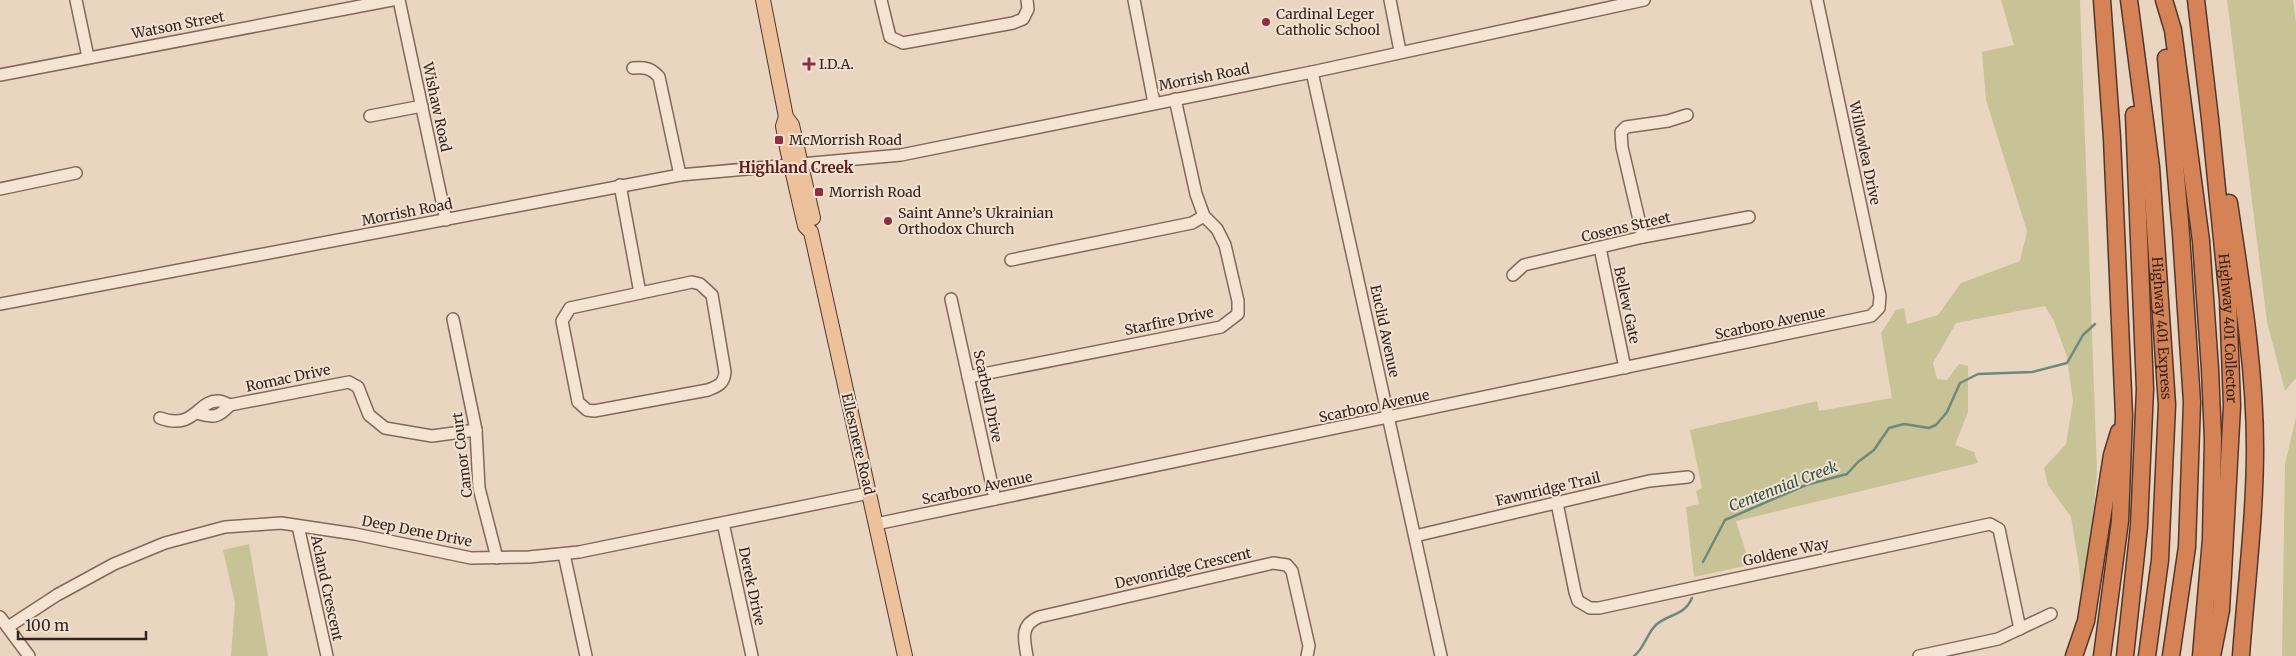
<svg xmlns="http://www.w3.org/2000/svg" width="2296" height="656" font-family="Merriweather,serif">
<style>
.green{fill:#c7c396}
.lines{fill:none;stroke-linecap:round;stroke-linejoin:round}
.stream{stroke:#6b8a7c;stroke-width:2.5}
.minor-casing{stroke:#82675a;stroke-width:14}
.major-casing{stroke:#50372e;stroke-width:16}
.highway-casing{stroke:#50372e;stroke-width:19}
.minor{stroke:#f6e4d3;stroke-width:11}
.major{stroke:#ecc19b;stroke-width:14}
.highway{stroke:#d58356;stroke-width:16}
.poi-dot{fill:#8d2e43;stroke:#f2e1d0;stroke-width:2}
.labels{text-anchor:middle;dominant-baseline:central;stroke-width:4;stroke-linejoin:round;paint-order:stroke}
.poi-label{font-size:14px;fill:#33231d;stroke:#f2e1d0;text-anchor:start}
.street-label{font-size:14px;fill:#33231d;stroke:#f2e1d0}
.neighbourhood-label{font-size:15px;font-weight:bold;fill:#5c2020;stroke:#f2e1d0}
.water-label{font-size:15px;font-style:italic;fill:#2d5248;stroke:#f2e1d0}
</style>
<rect width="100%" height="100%" fill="#ead5c1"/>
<g class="green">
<polygon points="2001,0 2080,0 2097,472 2084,621 2079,566 2071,517 2048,485 2044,468 2066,444 2073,401 2067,357 2054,321 2045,306 1956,323 1933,363 1937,379 1947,380 1959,364 1968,366 1968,412 1955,445 1974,452 1978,463 1736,521 1750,565 1694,577 1686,507 1699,504 1696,491 1702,488 1690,430 1817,401 1819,411 1892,398 1881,333 1896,310 1904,308 1907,324 1938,315 1961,283 2020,261 2027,231 1986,100 1982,52 2014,45"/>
<polygon points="2227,0 2293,0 2296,22 2296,378 2285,391 2267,322"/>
<polygon points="2296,417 2296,656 2282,656 2285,464"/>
<polygon points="249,544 268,656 231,656 235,603 223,550"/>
</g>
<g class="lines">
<g class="stream">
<polyline points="1703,562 1725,520 1806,485 1847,474 1858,462 1874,450 1889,428 1904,424 1929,428 1936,425 1947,412 1960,383 1978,374 2032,372 2067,363 2083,335 2095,324"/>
<path d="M1634,656C1645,648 1647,632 1657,624C1671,613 1684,616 1692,598"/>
</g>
<g class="minor-casing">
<g id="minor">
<polyline points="76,0 88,57"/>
<polyline points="399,0 446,220"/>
<polyline points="881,0 890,37 903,43 1013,23 1023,19 1028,9 1027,0"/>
<polyline points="1134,0 1154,103"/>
<polyline points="1390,0 1400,51"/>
<path d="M633,68C645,67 651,68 659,77L680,175"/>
<polyline points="1312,72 1441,656"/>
<polyline points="0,75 392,0"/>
<polyline points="370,116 422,106"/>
<polyline points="620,185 640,293"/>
<polyline points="0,189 76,173"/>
<polyline points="1643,237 1622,147 1621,132 1626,127 1668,121 1687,115"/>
<polyline points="1600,248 1625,368"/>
<polyline points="1011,260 1192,223 1204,216"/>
<polyline points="1513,275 1524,265 1643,237 1749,217"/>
<path d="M692,282L700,284L712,295L725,372C724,384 718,386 708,390L594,411L587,410L578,402L562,321L570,308Z"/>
<polyline points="951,299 995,499"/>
<polyline points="0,304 680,175 901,155 1312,72 1644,0"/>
<polyline points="453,319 476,430 479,488 497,558"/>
<polyline points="968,377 1221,327 1238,314 1238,301 1225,245 1217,229 1204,216 1196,194 1175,99"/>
<path d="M197,413C214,418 218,418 230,405"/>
<path d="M160,418C195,431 198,399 219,401C222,401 227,404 230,405L349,382L358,387L369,415L385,428L432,436L476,430"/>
<polyline points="1557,503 1575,592 1578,601 1590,608 1599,608 1990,524 1999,529 2020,629"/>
<polyline points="723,523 752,656"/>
<polyline points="876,524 1871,316 1879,308 1880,296 1817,0"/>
<polyline points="298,526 327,656"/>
<polyline points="1415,536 1649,481 1688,477"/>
<polyline points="564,554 586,656"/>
<polyline points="0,617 29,656"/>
<polyline points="8,627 57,595 114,564 165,543 225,527 281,523 355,534 471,558 529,557 579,552 869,493"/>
<path d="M1027,656C1024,639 1020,625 1039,617L1273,563L1287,565L1292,571L1309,646L1307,656"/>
<polyline points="1919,656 1998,639 2051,614"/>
</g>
</g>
<g class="major-casing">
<g id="major">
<polyline points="763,0 786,117 792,125 813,218"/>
<polyline points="786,117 783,126 787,148 805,226 811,232 905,656"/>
</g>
</g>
<g class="highway-casing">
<g id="highway">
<path id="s1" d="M2129,0L2151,167L2167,405L2160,560L2147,656"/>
<polyline points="2164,0 2173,30 2201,241 2210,369 2213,439 2211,539 2201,656"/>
<path id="s2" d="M2196,0L2210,119L2228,299L2232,406L2221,610L2212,656"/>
<polyline points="2166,58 2181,234 2192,402 2187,547 2171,656"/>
<path d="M2229,203C2241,284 2255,366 2255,448C2255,517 2246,587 2241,656"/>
<polyline points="2074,656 2086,621 2112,455 2119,432"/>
<polyline points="2102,656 2120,521 2124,416 2112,138 2102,0"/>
<polyline points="2125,656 2139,526 2145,389 2134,115"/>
</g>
</g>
<use href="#minor" class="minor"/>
<use href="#major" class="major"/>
<use href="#highway" class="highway"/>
</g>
<g class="poi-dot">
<circle cx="1266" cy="22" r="5"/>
<path d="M806.5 56.5h5v5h5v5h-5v5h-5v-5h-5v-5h5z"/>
<rect x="774" y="135" width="10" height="10" rx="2.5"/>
<rect x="814" y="187" width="10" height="10" rx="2.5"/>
<circle cx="888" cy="221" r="5"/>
</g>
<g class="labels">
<g class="poi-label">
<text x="1276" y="14">Cardinal Leger<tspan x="1276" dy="16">Catholic School</tspan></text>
<text x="819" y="64">I.D.A.</text>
<text x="789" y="140">McMorrish Road</text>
<text x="829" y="192">Morrish Road</text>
<text x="898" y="213">Saint Anne’s Ukrainian<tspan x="898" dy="16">Orthodox Church</tspan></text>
</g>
<g class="street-label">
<text transform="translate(178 25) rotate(-11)">Watson Street</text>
<text transform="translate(1204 77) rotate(-11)">Morrish Road</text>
<text transform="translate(437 107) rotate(78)">Wishaw Road</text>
<text transform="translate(1865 153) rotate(78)">Willowlea Drive</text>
<text transform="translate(407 212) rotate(-11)">Morrish Road</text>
<text transform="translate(1626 227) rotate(-13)">Cosens Street</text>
<text transform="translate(1627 305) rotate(78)">Bellew Gate</text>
<text transform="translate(1169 321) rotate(-12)">Starfire Drive</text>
<text transform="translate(1770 323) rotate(-12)">Scarboro Avenue</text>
<text stroke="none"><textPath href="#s1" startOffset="330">Highway 401 Express</textPath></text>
<text stroke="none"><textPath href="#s2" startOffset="330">Highway 401 Collector</textPath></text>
<text transform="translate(1385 331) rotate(78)">Euclid Avenue</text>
<text transform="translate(288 378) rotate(-12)">Romac Drive</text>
<text transform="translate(988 396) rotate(78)">Scarbell Drive</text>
<text transform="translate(1374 406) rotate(-12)">Scarboro Avenue</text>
<text transform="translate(858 444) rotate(77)">Ellesmere Road</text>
<text transform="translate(462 455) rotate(-97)">Camor Court</text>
<text transform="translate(977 488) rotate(-12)">Scarboro Avenue</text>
<text transform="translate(1548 489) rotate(-13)">Fawnridge Trail</text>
<text transform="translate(417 531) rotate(11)">Deep Dene Drive</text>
<text transform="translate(1786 552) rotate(-12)">Goldene Way</text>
<text transform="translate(1183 568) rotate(-13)">Devonridge Crescent</text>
<text transform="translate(752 586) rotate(78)">Derek Drive</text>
<text transform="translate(327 588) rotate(78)">Acland Crescent</text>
</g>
<g class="neighbourhood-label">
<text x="796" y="167">Highland Creek</text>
</g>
<g class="water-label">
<text transform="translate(1783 486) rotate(-21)">Centennial Creek</text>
</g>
</g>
<path d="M18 631v8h128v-8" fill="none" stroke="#33231d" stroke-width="2.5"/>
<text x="25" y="631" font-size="15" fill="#33231d" stroke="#f2e1d0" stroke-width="4" paint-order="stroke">100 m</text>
</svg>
